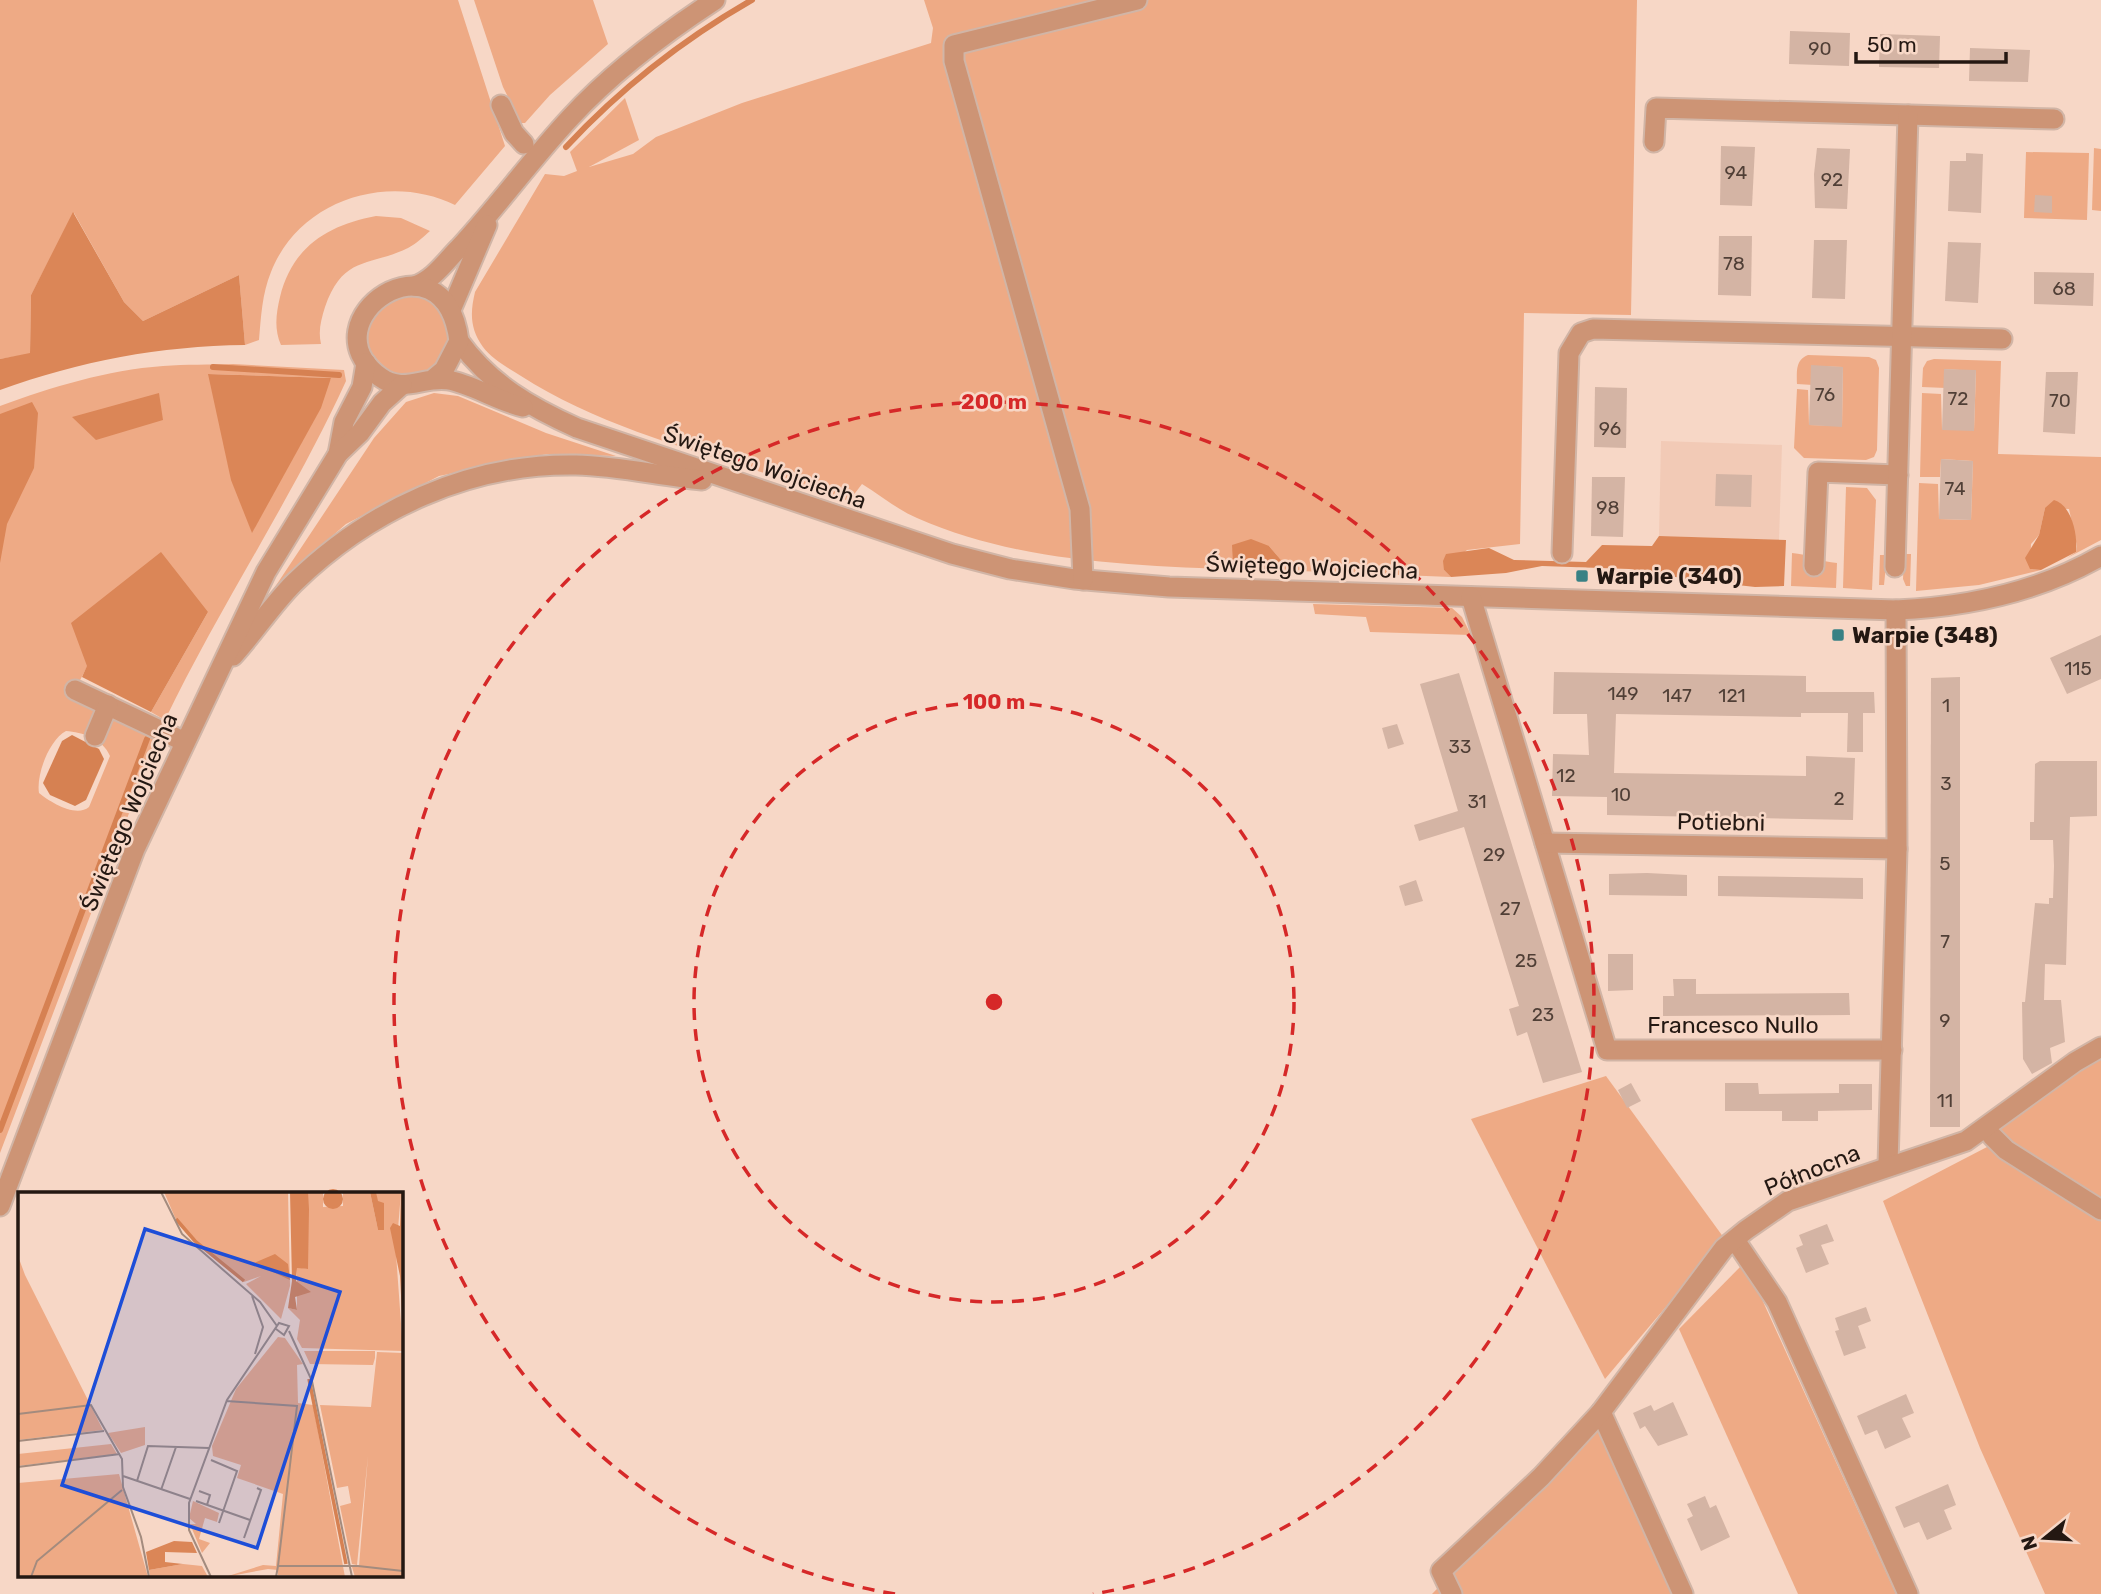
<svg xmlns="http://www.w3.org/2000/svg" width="2101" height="1594" font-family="Rubik,sans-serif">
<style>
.built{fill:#f2cab6}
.green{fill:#eeaa85;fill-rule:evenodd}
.forest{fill:#db8657}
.water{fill:#d68152}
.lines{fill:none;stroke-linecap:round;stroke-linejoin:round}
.stream{stroke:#d68152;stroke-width:6}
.building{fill:#d4b4a4}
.minor-casing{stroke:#d1b5a6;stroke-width:23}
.minor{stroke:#cd9475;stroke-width:19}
.ring{fill:none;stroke:#d62828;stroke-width:3.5;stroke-dasharray:12 9}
.poi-dot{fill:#388184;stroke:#f7d7c6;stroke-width:2.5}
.labels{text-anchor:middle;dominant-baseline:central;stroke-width:5;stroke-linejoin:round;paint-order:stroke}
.number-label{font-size:19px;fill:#503f36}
.street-label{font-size:23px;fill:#241812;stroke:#f7d7c6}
.poi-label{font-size:23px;font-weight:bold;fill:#241812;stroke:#f7d7c6;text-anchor:start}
.inset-river{fill:none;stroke:#d68152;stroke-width:3.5}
.inset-road{fill:none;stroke:#a38b7e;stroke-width:2}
.view{fill:#1d4ed8;fill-opacity:0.15;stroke:#1d4ed8;stroke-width:3.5}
.inset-edge{fill:none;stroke:#241812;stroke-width:3.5}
.centre{fill:#d62828;stroke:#f7d7c6;stroke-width:3.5}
.ring-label{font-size:21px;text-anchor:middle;font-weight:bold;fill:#d62828;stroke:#f7d7c6;stroke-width:5;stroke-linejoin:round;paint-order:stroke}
</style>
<rect width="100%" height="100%" fill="#f7d7c6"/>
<polygon class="built" points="1661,441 1782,445 1779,540 1659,536"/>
<g class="green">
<path d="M0,0H458L505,146L455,205C388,172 299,200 271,272C262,294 261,317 259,340L245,345L239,275L143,321L124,302L74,213L31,295L30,354L0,359Z"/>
<polygon points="474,0 593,0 608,44 550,95 525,123 521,123 503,87"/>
<path d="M924,0H1637L1631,315L1524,313L1520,544L1467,550L1444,570L1451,577L1275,570L1281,560L1269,546L1238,566L1242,570C1132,565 1020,563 917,518C898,510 880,495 862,484L849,501C743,462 615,437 521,376C508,368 492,359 483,347C470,329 470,313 475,292L545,174L564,176L577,171L570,152L625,98L639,140L589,167L633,154L656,137L742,103L931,43L933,28Z"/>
<polygon points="2094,148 2101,149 2101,211 2092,210"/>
<polygon points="2026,152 2089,153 2087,220 2024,218"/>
<path d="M376,216L401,218L430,231C423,237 416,244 408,248C369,267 343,255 325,307C321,320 318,331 321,344L281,345C274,329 276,314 280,297C292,247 328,225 376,216Z"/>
<polygon points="387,296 432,296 455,334 434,374 394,377 366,348 367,319"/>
<path d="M1808,355L1869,357L1876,360L1879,368L1877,450L1874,457L1866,460L1804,458L1794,448L1797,389L1808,390L1809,425L1842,426L1843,367L1811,366L1813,385L1797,384C1797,372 1795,360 1808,355Z"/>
<polygon points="1934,359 2001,361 1998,454 2101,457 2101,540 2067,558 2076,552 2077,546 2069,509 2045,508 2039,535 2031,544 2030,569 2041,570 1979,585 1916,591 1919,483 1938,484 1939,519 1971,520 1973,461 1941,459 1940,477 1920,477 1922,393 1941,394 1942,429 1974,430 1976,371 1944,369 1946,388 1922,387 1923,368 1927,361"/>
<path d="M233,364L344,370L346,381C293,497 221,604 165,720L151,712L208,612L87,667L71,697L158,737L0,1153V406C52,387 107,370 163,366C186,364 210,365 233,364ZM209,374L331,378L252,532ZM66,731C82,732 103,739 110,756L89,807C76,818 50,802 39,793C36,775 49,740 66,731Z"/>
<polygon points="434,393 458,396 546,433 616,456 547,454 439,476 346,524 307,558 269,596 374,438 406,402"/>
<polygon points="1846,487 1867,488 1876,500 1872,590 1843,588"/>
<path d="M1792,553C1808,554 1821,562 1837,563L1836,588L1791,586Z"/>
<polygon points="1904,554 1911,554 1910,586 1906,586 1903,579"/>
<polygon points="1880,555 1887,555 1884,585 1879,585"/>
<polygon points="1313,604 1452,608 1462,617 1471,635 1370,632 1366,617 1315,614"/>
<polygon points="2101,1054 2101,1594 2045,1594 1980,1448 1883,1201 1987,1147 2003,1123"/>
<polygon points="1606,1076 1724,1238 1605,1379 1471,1119"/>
<polygon points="1741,1266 1755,1284 1896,1594 1798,1594 1679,1329"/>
<polygon points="1598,1423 1676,1594 1432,1594"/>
</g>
<g class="forest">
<path d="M73,212L124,302L143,321L239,275L245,345C160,346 80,361 0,390V359L30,353L31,295Z"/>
<polygon points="208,374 331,378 321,408 252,533 231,480"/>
<polygon points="159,393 163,420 96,440 72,417"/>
<polygon points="32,402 38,413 34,468 7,524 0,563 0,414"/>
<path d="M2054,500C2072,505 2078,536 2076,552L2041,570L2030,569L2025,558L2039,535L2045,508Z"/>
<polygon points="1659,536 1786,540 1784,586 1755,587 1693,580 1629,569 1542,566 1506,573 1451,577 1444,570 1443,561 1446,554 1489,548 1514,560 1586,562 1602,545 1652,546"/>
<polygon points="1251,539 1269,546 1281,560 1281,565 1275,570 1242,570 1233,563 1232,545"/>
<polygon points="161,552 208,612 151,712 82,677 87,666 71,623"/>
</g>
<polygon class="water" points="72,735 99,749 104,759 86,800 75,806 50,795 43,783 62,741"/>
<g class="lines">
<g class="stream">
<path d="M566,147C621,88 682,40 752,0"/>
<polyline points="213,367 339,375"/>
<polyline points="0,1130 147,739"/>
</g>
</g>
<g class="building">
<polygon points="1790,31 1850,33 1849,66 1789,64"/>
<polygon points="1880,34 1940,36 1939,68 1879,67"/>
<polygon points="1970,48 2030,50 2028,82 1969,81"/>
<polygon points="1721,146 1755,147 1752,206 1720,205"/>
<polygon points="1817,148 1850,149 1847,209 1815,208 1814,174"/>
<polygon points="1966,153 1983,154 1981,213 1948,211 1950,161 1966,161"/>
<polygon points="2035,195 2052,196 2052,213 2034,212"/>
<polygon points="1719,236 1752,236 1751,296 1718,295"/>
<polygon points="1814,240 1847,240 1845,299 1812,298"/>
<polygon points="1948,242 1981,243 1978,303 1945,301"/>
<polygon points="2034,272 2094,273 2093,306 2034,304"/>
<polygon points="1811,365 1843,367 1842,427 1809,425"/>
<polygon points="1944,369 1976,370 1974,431 1942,430"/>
<polygon points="2046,372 2078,372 2075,434 2043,432"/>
<polygon points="1595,387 1627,388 1626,448 1594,447"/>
<polygon points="1941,459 1973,461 1971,520 1939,519"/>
<polygon points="1716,474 1752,475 1751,507 1715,506"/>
<polygon points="1592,477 1625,477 1623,537 1591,536"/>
<polygon points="2101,635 2101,679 2067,694 2050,658"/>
<polygon points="1554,672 1806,676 1806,692 1874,692 1875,713 1863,713 1863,752 1847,752 1848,713 1801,713 1801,717 1616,714 1614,773 1806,776 1806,756 1855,758 1853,820 1607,815 1607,797 1552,796 1553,754 1589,755 1587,714 1553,714"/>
<polygon points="1459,673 1582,1072 1543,1083 1527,1032 1517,1036 1509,1009 1519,1006 1464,827 1419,841 1414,825 1458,811 1420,684"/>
<polygon points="1960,677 1960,1127 1930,1127 1931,678"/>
<polygon points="1397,724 1404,744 1388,749 1382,728"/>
<polygon points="2040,761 2097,761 2097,816 2070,817 2066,965 2045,964 2044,1000 2061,1000 2065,1042 2050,1048 2052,1063 2032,1074 2023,1059 2022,1002 2025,1002 2035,903 2049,904 2049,898 2053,898 2054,866 2053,840 2030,840 2030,822 2034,822 2035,764"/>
<polygon points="1647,873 1687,875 1687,896 1609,895 1609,874"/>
<polygon points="1718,876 1863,878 1863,899 1718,896"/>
<polygon points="1416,880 1423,901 1405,906 1399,886"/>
<polygon points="1608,954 1633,954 1633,990 1608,991"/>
<polygon points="1673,979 1696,979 1696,994 1849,993 1850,1015 1663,1016 1663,996 1674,996"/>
<polygon points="1631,1083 1641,1101 1627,1108 1618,1090"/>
<polygon points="1725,1083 1758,1083 1759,1094 1839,1093 1839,1084 1872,1084 1872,1110 1818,1111 1818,1121 1782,1121 1782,1111 1725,1111"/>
<polygon points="1827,1224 1834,1241 1821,1245 1829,1264 1806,1273 1796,1248 1803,1245 1799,1235"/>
<polygon points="1866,1307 1871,1321 1858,1326 1866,1348 1844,1356 1835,1331 1839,1330 1835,1318"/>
<polygon points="1906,1394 1914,1413 1902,1418 1911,1437 1885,1449 1877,1430 1865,1435 1857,1416"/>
<polygon points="1673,1402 1688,1435 1658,1446 1645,1426 1640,1429 1633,1413 1651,1405 1654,1411"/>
<polygon points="1948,1484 1956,1505 1944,1510 1952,1529 1927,1540 1919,1522 1904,1528 1895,1507"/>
<polygon points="1705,1496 1710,1508 1716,1505 1730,1537 1701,1551 1687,1519 1693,1516 1687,1504"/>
</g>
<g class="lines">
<g class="minor-casing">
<g id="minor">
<polyline points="501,105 514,133 524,144"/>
<polyline points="1654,142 1656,108 2054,119"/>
<path d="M415,286C434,279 445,262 459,248C498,206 531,160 570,118C612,72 663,34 715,0"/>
<polyline points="451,310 487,225"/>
<path d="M459,341C490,384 530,407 577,428L952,554L1010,569L1074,579L1169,587L1896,610C1968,607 2038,592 2101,556"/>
<path d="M432,380L444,370L459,341C444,225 303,320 380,377C403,394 424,376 448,380C472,384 497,401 523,407"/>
<polyline points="338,454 344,422 362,387 366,363"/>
<polyline points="1562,553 1569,353 1581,333 1593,329 2002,339"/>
<polyline points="1814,566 1818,472 1898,475"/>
<polyline points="1895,567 1908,115"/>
<polyline points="1083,580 1080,509 954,61 954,45 1137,0"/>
<polyline points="1471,597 1607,1050 1892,1050"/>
<path d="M233,656C254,633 272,605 294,583C369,510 469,463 576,465C619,466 660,476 702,480"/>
<polyline points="75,690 185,742"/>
<polyline points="95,736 108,705"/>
<polyline points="1545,843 1897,849"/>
<polyline points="1992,1136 2006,1150 2101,1210"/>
<polyline points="1888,1165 1897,849 1896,610"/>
<polyline points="0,1206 135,849 266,572 338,454 360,433 382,403 402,385"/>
<polyline points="1735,1240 1777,1302 1908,1594"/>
<polyline points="1601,1412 1683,1594"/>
<polyline points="1452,1594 1441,1571 1541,1477 1601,1412 1724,1248 1746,1230 1788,1201 1966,1141 2075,1062 2101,1047"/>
</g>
</g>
<use href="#minor" class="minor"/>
</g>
<g class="ring">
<circle cx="994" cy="1002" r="300"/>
<path d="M895 1594A600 600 0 1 1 1093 1594"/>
</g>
<g class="poi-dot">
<rect x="1575" y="569" width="14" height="14" rx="3.5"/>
<rect x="1831" y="628" width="14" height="14" rx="3.5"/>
</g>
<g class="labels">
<g class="number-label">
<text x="1820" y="48">90</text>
<text x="1736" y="172">94</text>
<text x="1832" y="179">92</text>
<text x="1734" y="263">78</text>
<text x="2064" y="288">68</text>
<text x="1825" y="394">76</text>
<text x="1958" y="398">72</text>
<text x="2060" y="400">70</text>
<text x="1610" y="428">96</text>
<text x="1955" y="488">74</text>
<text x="1608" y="507">98</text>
<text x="2078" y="668">115</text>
<text x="1623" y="693">149</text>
<text x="1677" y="695">147</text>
<text x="1732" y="695">121</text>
<text x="1946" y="705">1</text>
<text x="1460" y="746">33</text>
<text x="1566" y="775">12</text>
<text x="1946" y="783">3</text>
<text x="1621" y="794">10</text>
<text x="1839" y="798">2</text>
<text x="1477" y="801">31</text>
<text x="1494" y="854">29</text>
<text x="1945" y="863">5</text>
<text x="1510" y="908">27</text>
<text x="1945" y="941">7</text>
<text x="1526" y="960">25</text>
<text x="1543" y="1014">23</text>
<text x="1945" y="1020">9</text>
<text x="1945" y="1100">11</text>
</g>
<g class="street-label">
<text transform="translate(765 467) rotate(19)">Świętego Wojciecha</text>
<text transform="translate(1312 567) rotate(2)">Świętego Wojciecha</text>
<text transform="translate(129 812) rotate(-67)">Świętego Wojciecha</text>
<text transform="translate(1721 822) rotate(1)">Potiebni</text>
<text x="1733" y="1025">Francesco Nullo</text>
<text transform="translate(1812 1170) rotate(-22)">Północna</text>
</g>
<g class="poi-label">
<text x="1596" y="576">Warpie (340)</text>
<text x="1852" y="635">Warpie (348)</text>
</g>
</g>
<g transform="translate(18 1192)">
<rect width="385" height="385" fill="#f7d7c6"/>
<path d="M146,0H270L272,94L263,127L228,92L243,84L226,90L180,53L159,30ZM290,0H305V15L325,14V0H352L360,38L358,0H383L378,62L385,159L284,156L279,147L282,128L270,116L279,118V75L289,77ZM0,64L7,83L85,238L0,248ZM260,145L267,146L285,172L279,173L280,211L295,213L327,385L260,383V378L250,377L207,385L245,373L258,374L265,302L219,286L223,273L195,264L194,254L218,197ZM286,159H357V166L355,173L292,172ZM359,160L385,161V385H337L334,375L341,374L350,264L339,373L334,372L322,314L333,311L330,294L319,296L302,213L353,215ZM127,235V253L103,261L90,241ZM93,252L99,262L0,274V262ZM101,282L130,385H0V291ZM175,309L201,321L199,330L187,326L181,347L192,351L184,361L172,332H178L171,326ZM165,372L184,374L190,385H132L131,378Z" fill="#eeaa85"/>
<path d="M305 7a10 10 0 1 1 20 0a10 10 0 1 1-20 0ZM272,0H290L291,17L290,77L279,76L278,89L293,100L277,105L279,118L270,116L274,89ZM352,0H358L360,9L366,11V38H360ZM383,0H385V142L382,84L372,36L375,31L382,34ZM257,62L270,72L272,88L236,71ZM156,349L174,350L179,361L147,360V370L165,372L131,378L128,360Z" fill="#db8657"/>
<path class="inset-river" d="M158,27L177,49L226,89M291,187L328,372"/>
<path class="inset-road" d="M143,0L164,42L242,110L259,134M234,104L245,135L237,162M271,139L294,189L334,385M208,209L279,214L260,374M0,222L73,213L104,267L105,295L123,345L131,385M0,249L86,239M193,268L219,279L201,331M0,275L102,262M105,284L172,307M119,289L130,254L191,256M143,298L158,255M181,299L192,303L189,313M178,309L232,328M226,346L243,298L239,296M13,385L19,369L104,298M193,385L171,338V311L209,208L261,131L271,134L266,143L258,137M258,385L260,374H340L385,379"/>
<path class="view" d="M127,37L322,100L239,356L44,293Z"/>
<rect width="385" height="385" class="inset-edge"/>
</g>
<circle cx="994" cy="1002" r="10" class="centre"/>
<g class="ring-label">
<text x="994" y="409">200 m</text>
<text x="994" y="709">100 m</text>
</g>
<g transform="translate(2045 1538) rotate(252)" stroke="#f7d7c6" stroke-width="5" paint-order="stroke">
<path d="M0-5L12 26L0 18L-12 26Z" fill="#241812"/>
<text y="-10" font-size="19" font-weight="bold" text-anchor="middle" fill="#241812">N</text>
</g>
<path d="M1856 52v10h150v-10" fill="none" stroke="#241812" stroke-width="3.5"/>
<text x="1867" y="52" font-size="21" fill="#241812" stroke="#f7d7c6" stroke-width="5" paint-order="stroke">50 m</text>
</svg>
